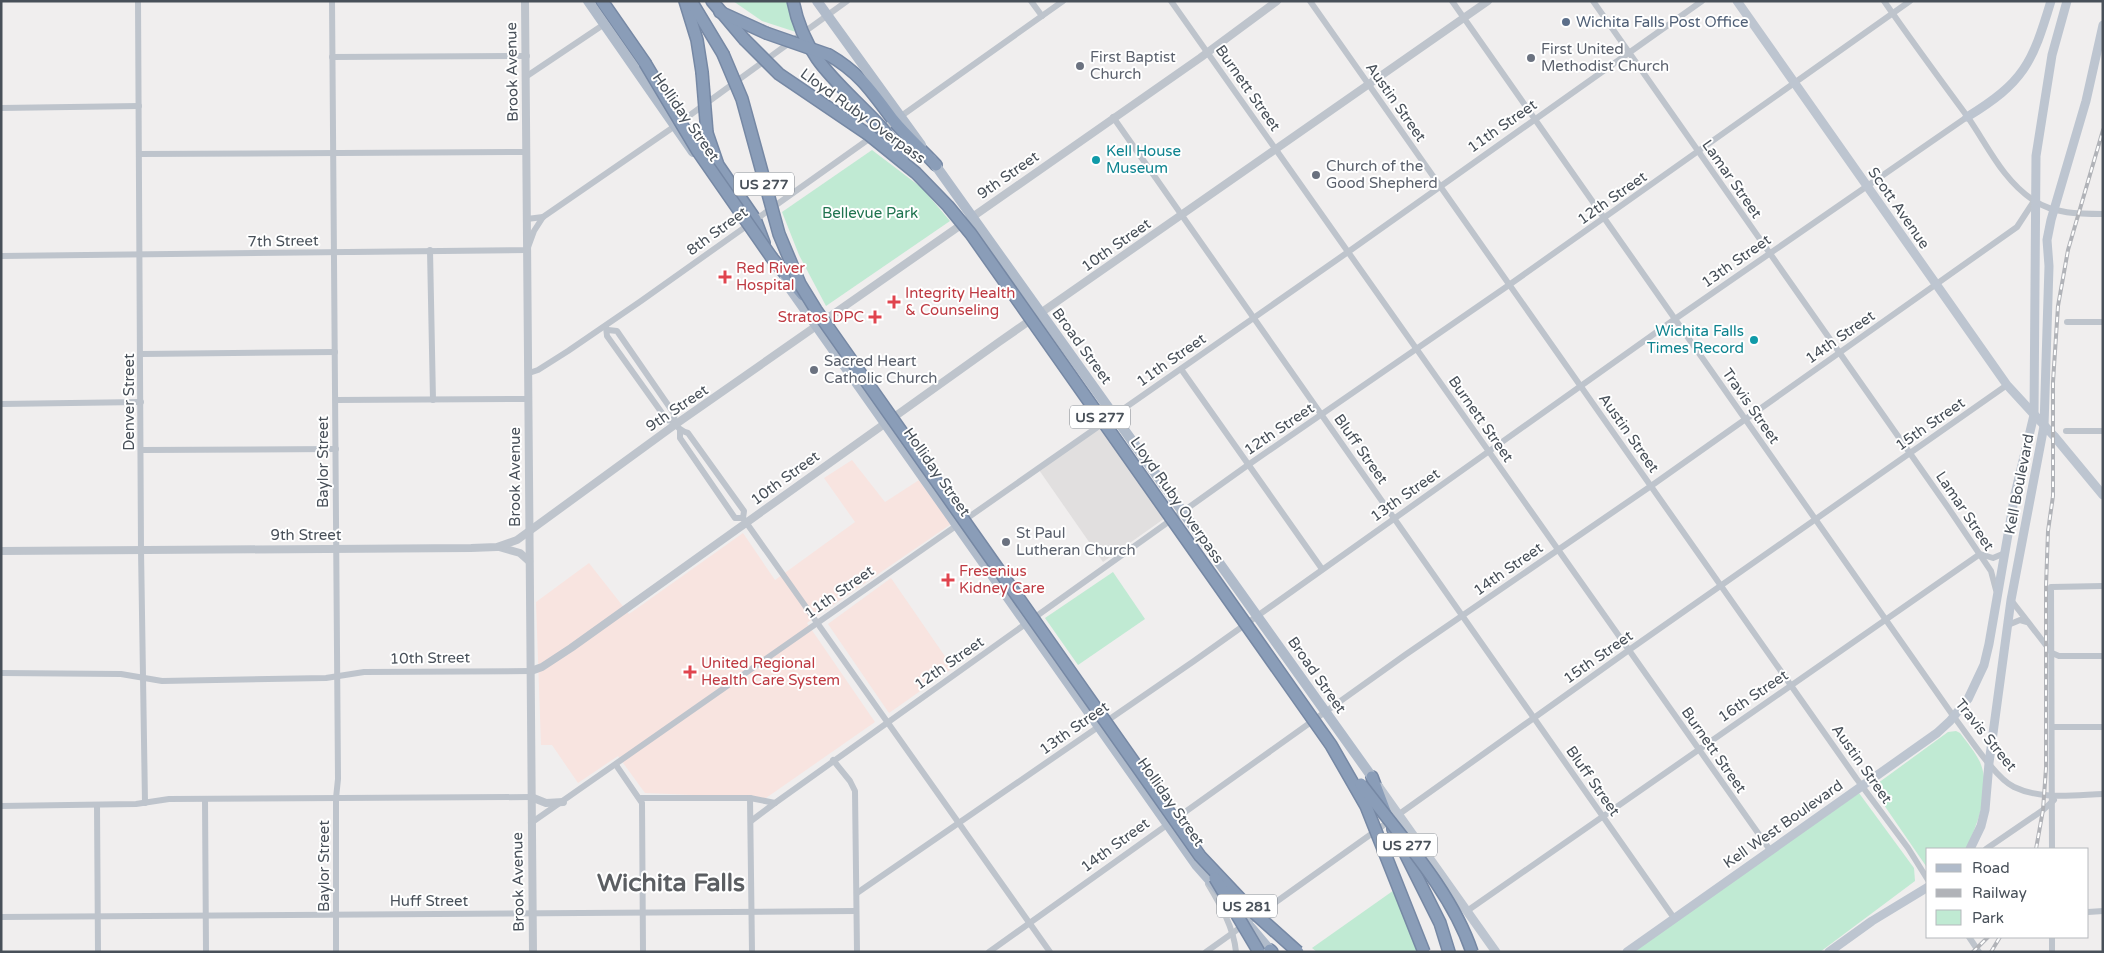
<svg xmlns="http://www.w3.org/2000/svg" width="2104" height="953" font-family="'Varela Round',sans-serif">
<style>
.education{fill:#e1dfdf}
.medical{fill:#f8e4e0}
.green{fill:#c0ead3}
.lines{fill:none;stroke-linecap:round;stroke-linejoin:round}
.motorway-casing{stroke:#7688a4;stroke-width:14}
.minor{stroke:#bec4cc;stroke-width:6}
.tertiary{stroke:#bec4cc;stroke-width:8}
.secondary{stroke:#bdc5d0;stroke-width:9}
.primary{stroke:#b0bbca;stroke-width:10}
.motorway{stroke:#8a9db8;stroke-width:11}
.rail-casing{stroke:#b1b3b8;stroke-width:4}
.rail{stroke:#fff;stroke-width:2;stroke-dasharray:5.5;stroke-linecap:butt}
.motorway-bridge-casing{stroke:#7688a4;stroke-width:14;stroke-linecap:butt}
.motorway-bridge{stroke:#8a9db8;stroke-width:11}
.service-dot{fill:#5c6f8a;stroke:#fff;stroke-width:2}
.worship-dot{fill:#6b7280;stroke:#fff;stroke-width:2}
.culture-dot{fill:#0f9aa8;stroke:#fff;stroke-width:2}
.health-dot{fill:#e0444e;stroke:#fff;stroke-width:2}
.labels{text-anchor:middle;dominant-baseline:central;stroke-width:4;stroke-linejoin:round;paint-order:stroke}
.shield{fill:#fff;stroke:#7f848b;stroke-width:1}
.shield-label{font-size:14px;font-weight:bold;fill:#485059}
.service-label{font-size:15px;fill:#4e5e75;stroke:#fff;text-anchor:start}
.worship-label{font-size:15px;fill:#5b616d;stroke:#fff;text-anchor:start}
.street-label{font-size:15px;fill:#485059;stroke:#fff}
.culture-label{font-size:15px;fill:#0d838f;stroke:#fff;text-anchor:start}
.park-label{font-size:15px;fill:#207450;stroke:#fff}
.health-label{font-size:15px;fill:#be3a42;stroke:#fff;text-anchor:start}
.town-label{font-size:25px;font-weight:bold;fill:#5b5e62;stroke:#fff}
</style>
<rect width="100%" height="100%" fill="#f0eeee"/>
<polygon class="education" points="1101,427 1165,518 1103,562 1039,470"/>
<g class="medical">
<polygon points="852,460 885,502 919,480 951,524 807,623 875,722 766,798 645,793 618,756 578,783 552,745 541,745 536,602 589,563 629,614 743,533 775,580 855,522 824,478"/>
<polygon points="891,578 953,668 889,713 828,624"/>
</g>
<g class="green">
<polygon points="733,1 791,1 799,33 762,21"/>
<polygon points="872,150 922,188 950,221 826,306 799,255 782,212"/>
<polygon points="1113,572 1145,619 1078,665 1045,618"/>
<path d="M1956,731L1960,733C1967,742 1975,752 1980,762C1992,789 1977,825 1966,849H1928V869L1873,789L1874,786L1948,732Z"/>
<polygon points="1859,793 1914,868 1915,881 1820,952 1631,952"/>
<polygon points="1397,888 1422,952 1317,952 1312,948"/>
</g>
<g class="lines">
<g class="motorway-casing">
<g id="motorway">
<polyline points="602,1 645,63"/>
<polyline points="685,1 697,40 702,72"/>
<polyline points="691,1 723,54"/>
<polyline points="712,1 744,39"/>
<polyline points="720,12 766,33"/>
<path d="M829,55C860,73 872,92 893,120C906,136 922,150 936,165"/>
<polyline points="707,133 718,165 755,219 764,243"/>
<polyline points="772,258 803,295"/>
<polyline points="1372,777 1386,814"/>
<polyline points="1393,829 1440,923 1449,952"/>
<polyline points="1270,950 1272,952"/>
</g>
</g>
<g class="minor">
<polyline points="138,1 141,550 145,803"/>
<polyline points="332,1 338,779 336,798 336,952"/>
<polyline points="1031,1 1042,16"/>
<polyline points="1171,1 1770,850"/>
<polyline points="1310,1 1856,778 1908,848 1928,880"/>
<path d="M1452,1L1954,717C1968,735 1995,778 2014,787C2041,800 2074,795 2103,794"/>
<polyline points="1593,1 1947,506 1991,571 1996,590"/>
<path d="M1884,1C1911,40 1939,78 1967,116C1988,146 2002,179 2033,200C2054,214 2079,214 2103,214"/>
<polyline points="332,57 527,56"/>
<polyline points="527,76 603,25"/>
<polyline points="1,108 139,106"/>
<polyline points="1113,117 1674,918"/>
<polyline points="139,154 527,152"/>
<polyline points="527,219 543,217"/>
<polyline points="430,250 433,400"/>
<polyline points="1,256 527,250 534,231 543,217 675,126 847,1"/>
<polyline points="2067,322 2103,322"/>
<polyline points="606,327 607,336 667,420 673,421"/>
<path d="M608,330L617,331L675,415L673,421C678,428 681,431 688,433L744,511L743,518L1050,952"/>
<polyline points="141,354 335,352"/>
<polyline points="1181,369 1322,569"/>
<polyline points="529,373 538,370 568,351 641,301 1063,1"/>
<polyline points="336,400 529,399"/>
<polyline points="1,404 141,402"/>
<polyline points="680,430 680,438 735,518 743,518"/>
<polyline points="2066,431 2103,431"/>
<polyline points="142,450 336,449"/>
<polyline points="2011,600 2052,653 2059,656 2103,656"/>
<polyline points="2008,625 2020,620 2027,622"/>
<polyline points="1,673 121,674 162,681 326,678 364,672 531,671"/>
<polyline points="2052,727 2103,727"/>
<polyline points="833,760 850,781 855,791 857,952"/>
<polyline points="616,765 642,803 643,952"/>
<polyline points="641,798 750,798 775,803 1248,465 1509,285 1910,1"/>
<polyline points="750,798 752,952"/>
<polyline points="205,799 206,952"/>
<polyline points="97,805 98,952"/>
<polyline points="1,806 136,804 169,799 531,797"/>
<polyline points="751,821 775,803"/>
<polyline points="531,823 1348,252 1702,1"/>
<polyline points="1986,849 2043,810 2054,800"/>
<polyline points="2052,849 2051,587 2103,586"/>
<path d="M1208,884C1220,904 1234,928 1236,952"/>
<polyline points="857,893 1194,661 1675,319 1967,117"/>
<polyline points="1467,911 1980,554 1993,558 2005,553"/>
<polyline points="2088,912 2103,911"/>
<polyline points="1,917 856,911"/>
<polyline points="1969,937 1979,952"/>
<polyline points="2052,937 2052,952"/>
<polyline points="989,952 1405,655 1651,486 2017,227 2034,201"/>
<polyline points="1206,952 1629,650 2007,385"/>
</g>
<g class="tertiary">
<polyline points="525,1 533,952"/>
<polyline points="499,547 520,553 529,561"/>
<polyline points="1,551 471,548 497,547 517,540 676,424 1200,58 1277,1"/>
<polyline points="531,671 542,667 571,648 999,342 1488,1"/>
<polyline points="531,797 546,803 563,802"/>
</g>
<g class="secondary">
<polyline points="1737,1 2007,385 2054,436 2103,495"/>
<path d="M1967,117C2024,82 2032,64 2051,1"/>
<polyline points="1379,787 1496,952"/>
<polyline points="1970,849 1981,826 1985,810 1989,763 2011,600 2044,426 2049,266 2047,240 2051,220 2086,101 2103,25"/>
<polyline points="1627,952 1937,733 1950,721 1968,699 1984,665 1989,644 2015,494 2034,415 2036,156 2052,55 2067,1"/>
<polyline points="1829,952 1872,921 1928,887"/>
</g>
<g class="primary">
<polyline points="588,1 693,152"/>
<polyline points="817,1 921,145"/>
<polyline points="931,159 1372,777"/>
<polyline points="784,280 1197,866 1219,891"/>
<polyline points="1242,917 1270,950"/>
</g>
<use href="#motorway" class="motorway"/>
<g class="rail-casing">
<g id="rail">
<polyline points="2036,849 2043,810 2046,768 2046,586 2048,531 2053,496 2053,382 2058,306 2068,250 2103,130"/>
<polyline points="1973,952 1988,937"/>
<polyline points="1991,952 2000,937"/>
</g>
</g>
<use href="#rail" class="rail"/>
<g class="motorway-bridge-casing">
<g id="motorway-bridge">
<path d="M793,1C805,62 841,84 879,125C888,135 895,146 903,156"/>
<polyline points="766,33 829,55"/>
<polyline points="744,39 779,74 869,135 916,173 948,206 971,234 1331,745 1366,806 1424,952"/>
<polyline points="723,54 742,99 779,234 800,284 816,310 1200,856 1251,910 1298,952"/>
<polyline points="645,63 697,150 772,258"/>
<polyline points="702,72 707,133"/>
<path d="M1361,784C1400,836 1451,890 1472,952"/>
<polyline points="1215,878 1259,952"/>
</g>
</g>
<use href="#motorway-bridge" class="motorway-bridge"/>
</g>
<circle class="service-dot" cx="1566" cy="22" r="5"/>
<g class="worship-dot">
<circle cx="1531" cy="58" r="5"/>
<circle cx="1080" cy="66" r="5"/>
<circle cx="1316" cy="175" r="5"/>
<circle cx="814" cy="370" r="5"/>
<circle cx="1006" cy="542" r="5"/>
</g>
<g class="culture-dot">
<circle cx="1096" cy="160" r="5"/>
<circle cx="1754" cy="340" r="5"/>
</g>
<g class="health-dot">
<path d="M722.5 269.5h5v5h5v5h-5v5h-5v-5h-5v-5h5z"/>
<path d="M891.5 294.5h5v5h5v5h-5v5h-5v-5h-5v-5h5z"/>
<path d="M872.5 309.5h5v5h5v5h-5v5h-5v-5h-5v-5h5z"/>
<path d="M945.5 572.5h5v5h5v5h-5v5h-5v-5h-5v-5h5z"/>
<path d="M687.5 664.5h5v5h5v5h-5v5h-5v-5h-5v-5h5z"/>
</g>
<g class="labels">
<g class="shield">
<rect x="734" y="172.5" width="60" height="23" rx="4"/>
<rect x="1070" y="405.5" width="60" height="23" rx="4"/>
<rect x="1377" y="833.5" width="60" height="23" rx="4"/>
<rect x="1217" y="894.5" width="60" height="23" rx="4"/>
</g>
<g class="shield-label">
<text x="764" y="184">US 277</text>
<text x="1100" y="417">US 277</text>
<text x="1407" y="845">US 277</text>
<text x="1247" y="906">US 281</text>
</g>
<g class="service-label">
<text x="1576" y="22">Wichita Falls Post Office</text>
</g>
<g class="worship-label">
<text x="1541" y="49">First United<tspan x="1541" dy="17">Methodist Church</tspan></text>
<text x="1090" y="57">First Baptist<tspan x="1090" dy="17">Church</tspan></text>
<text x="1326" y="166">Church of the<tspan x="1326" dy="17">Good Shepherd</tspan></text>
<text x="824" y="361">Sacred Heart<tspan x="824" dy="17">Catholic Church</tspan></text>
<text x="1016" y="533">St Paul<tspan x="1016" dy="17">Lutheran Church</tspan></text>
</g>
<g class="street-label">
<text transform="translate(512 72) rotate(-91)">Brook Avenue</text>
<text transform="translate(1248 88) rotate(55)">Burnett Street</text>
<text transform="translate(1396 102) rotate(55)">Austin Street</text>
<text transform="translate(863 116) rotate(36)">Lloyd Ruby Overpass</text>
<text transform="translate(686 117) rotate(55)">Holliday Street</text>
<text transform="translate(1502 126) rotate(-35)">11th Street</text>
<text transform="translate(1008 175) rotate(-35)">9th Street</text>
<text transform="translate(1732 179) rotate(55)">Lamar Street</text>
<text transform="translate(1612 198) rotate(-35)">12th Street</text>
<text transform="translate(1899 208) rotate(55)">Scott Avenue</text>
<text transform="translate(717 231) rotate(-36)">8th Street</text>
<text transform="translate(283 241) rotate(-1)">7th Street</text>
<text transform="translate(1116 245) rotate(-35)">10th Street</text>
<text transform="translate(1736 261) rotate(-35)">13th Street</text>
<text transform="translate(1840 337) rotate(-35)">14th Street</text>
<text transform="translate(1082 346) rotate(54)">Broad Street</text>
<text transform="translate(1171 360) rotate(-35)">11th Street</text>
<text transform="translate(129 402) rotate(-90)">Denver Street</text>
<text transform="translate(1751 406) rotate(55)">Travis Street</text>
<text transform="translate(677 408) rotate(-34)">9th Street</text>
<text transform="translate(1481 419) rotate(55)">Burnett Street</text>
<text transform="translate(1930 424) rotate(-35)">15th Street</text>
<text transform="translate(1279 429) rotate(-34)">12th Street</text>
<text transform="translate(1629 433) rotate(55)">Austin Street</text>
<text transform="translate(1361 449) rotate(55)">Bluff Street</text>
<text transform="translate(323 462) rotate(-90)">Baylor Street</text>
<text transform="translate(937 472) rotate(55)">Holliday Street</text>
<text transform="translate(515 477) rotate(-90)">Brook Avenue</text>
<text transform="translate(785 478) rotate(-36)">10th Street</text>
<text transform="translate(2019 484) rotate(-79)">Kell Boulevard</text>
<text transform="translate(1405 495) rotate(-35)">13th Street</text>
<text transform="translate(1177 500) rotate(55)">Lloyd Ruby Overpass</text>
<text transform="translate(1965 511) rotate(56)">Lamar Street</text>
<text x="306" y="535">9th Street</text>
<text transform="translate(1508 569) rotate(-35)">14th Street</text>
<text transform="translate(839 592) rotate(-35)">11th Street</text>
<text transform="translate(1598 657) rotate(-35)">15th Street</text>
<text transform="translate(430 658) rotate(-1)">10th Street</text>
<text transform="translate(949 663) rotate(-35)">12th Street</text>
<text transform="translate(1317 675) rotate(55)">Broad Street</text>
<text transform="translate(1753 696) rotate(-34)">16th Street</text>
<text transform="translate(1074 728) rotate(-35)">13th Street</text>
<text transform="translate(1986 735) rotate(51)">Travis Street</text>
<text transform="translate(1714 750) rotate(55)">Burnett Street</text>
<text transform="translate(1862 764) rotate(55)">Austin Street</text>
<text transform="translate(1593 781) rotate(55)">Bluff Street</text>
<text transform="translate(1171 802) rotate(55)">Holliday Street</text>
<text transform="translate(1783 824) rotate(-35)">Kell West Boulevard</text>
<text transform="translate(1115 845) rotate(-36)">14th Street</text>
<text transform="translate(324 866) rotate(-90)">Baylor Street</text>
<text transform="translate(518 882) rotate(-91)">Brook Avenue</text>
<text x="429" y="901">Huff Street</text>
</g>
<g class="culture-label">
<text x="1106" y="151">Kell House<tspan x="1106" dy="17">Museum</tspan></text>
<text x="1744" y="331" text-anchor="end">Wichita Falls<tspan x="1744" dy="17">Times Record</tspan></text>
</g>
<g class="park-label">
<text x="870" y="213">Bellevue Park</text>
</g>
<g class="health-label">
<text x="736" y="268">Red River<tspan x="736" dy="17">Hospital</tspan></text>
<text x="905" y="293">Integrity Health<tspan x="905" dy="17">&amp; Counseling</tspan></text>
<text x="864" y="317" text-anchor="end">Stratos DPC</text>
<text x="959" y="571">Fresenius<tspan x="959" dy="17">Kidney Care</tspan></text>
<text x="701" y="663">United Regional<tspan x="701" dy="17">Health Care System</tspan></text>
</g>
<g class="town-label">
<text x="671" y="883">Wichita Falls</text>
</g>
</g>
<rect width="2104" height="953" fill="none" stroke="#485059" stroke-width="5"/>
<rect x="1926" y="848" width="162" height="90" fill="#ffffff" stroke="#b6b9bd"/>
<rect x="1936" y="864" width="25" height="8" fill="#b0bbca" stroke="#b6b9bd"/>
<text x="1972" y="873" font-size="15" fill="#485059">Road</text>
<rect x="1936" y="889" width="25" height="8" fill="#b1b3b8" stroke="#b6b9bd"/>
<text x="1972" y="898" font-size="15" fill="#485059">Railway</text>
<rect x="1936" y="910" width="25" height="15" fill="#c0ead3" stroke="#b6b9bd"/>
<text x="1972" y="923" font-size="15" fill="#485059">Park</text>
</svg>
